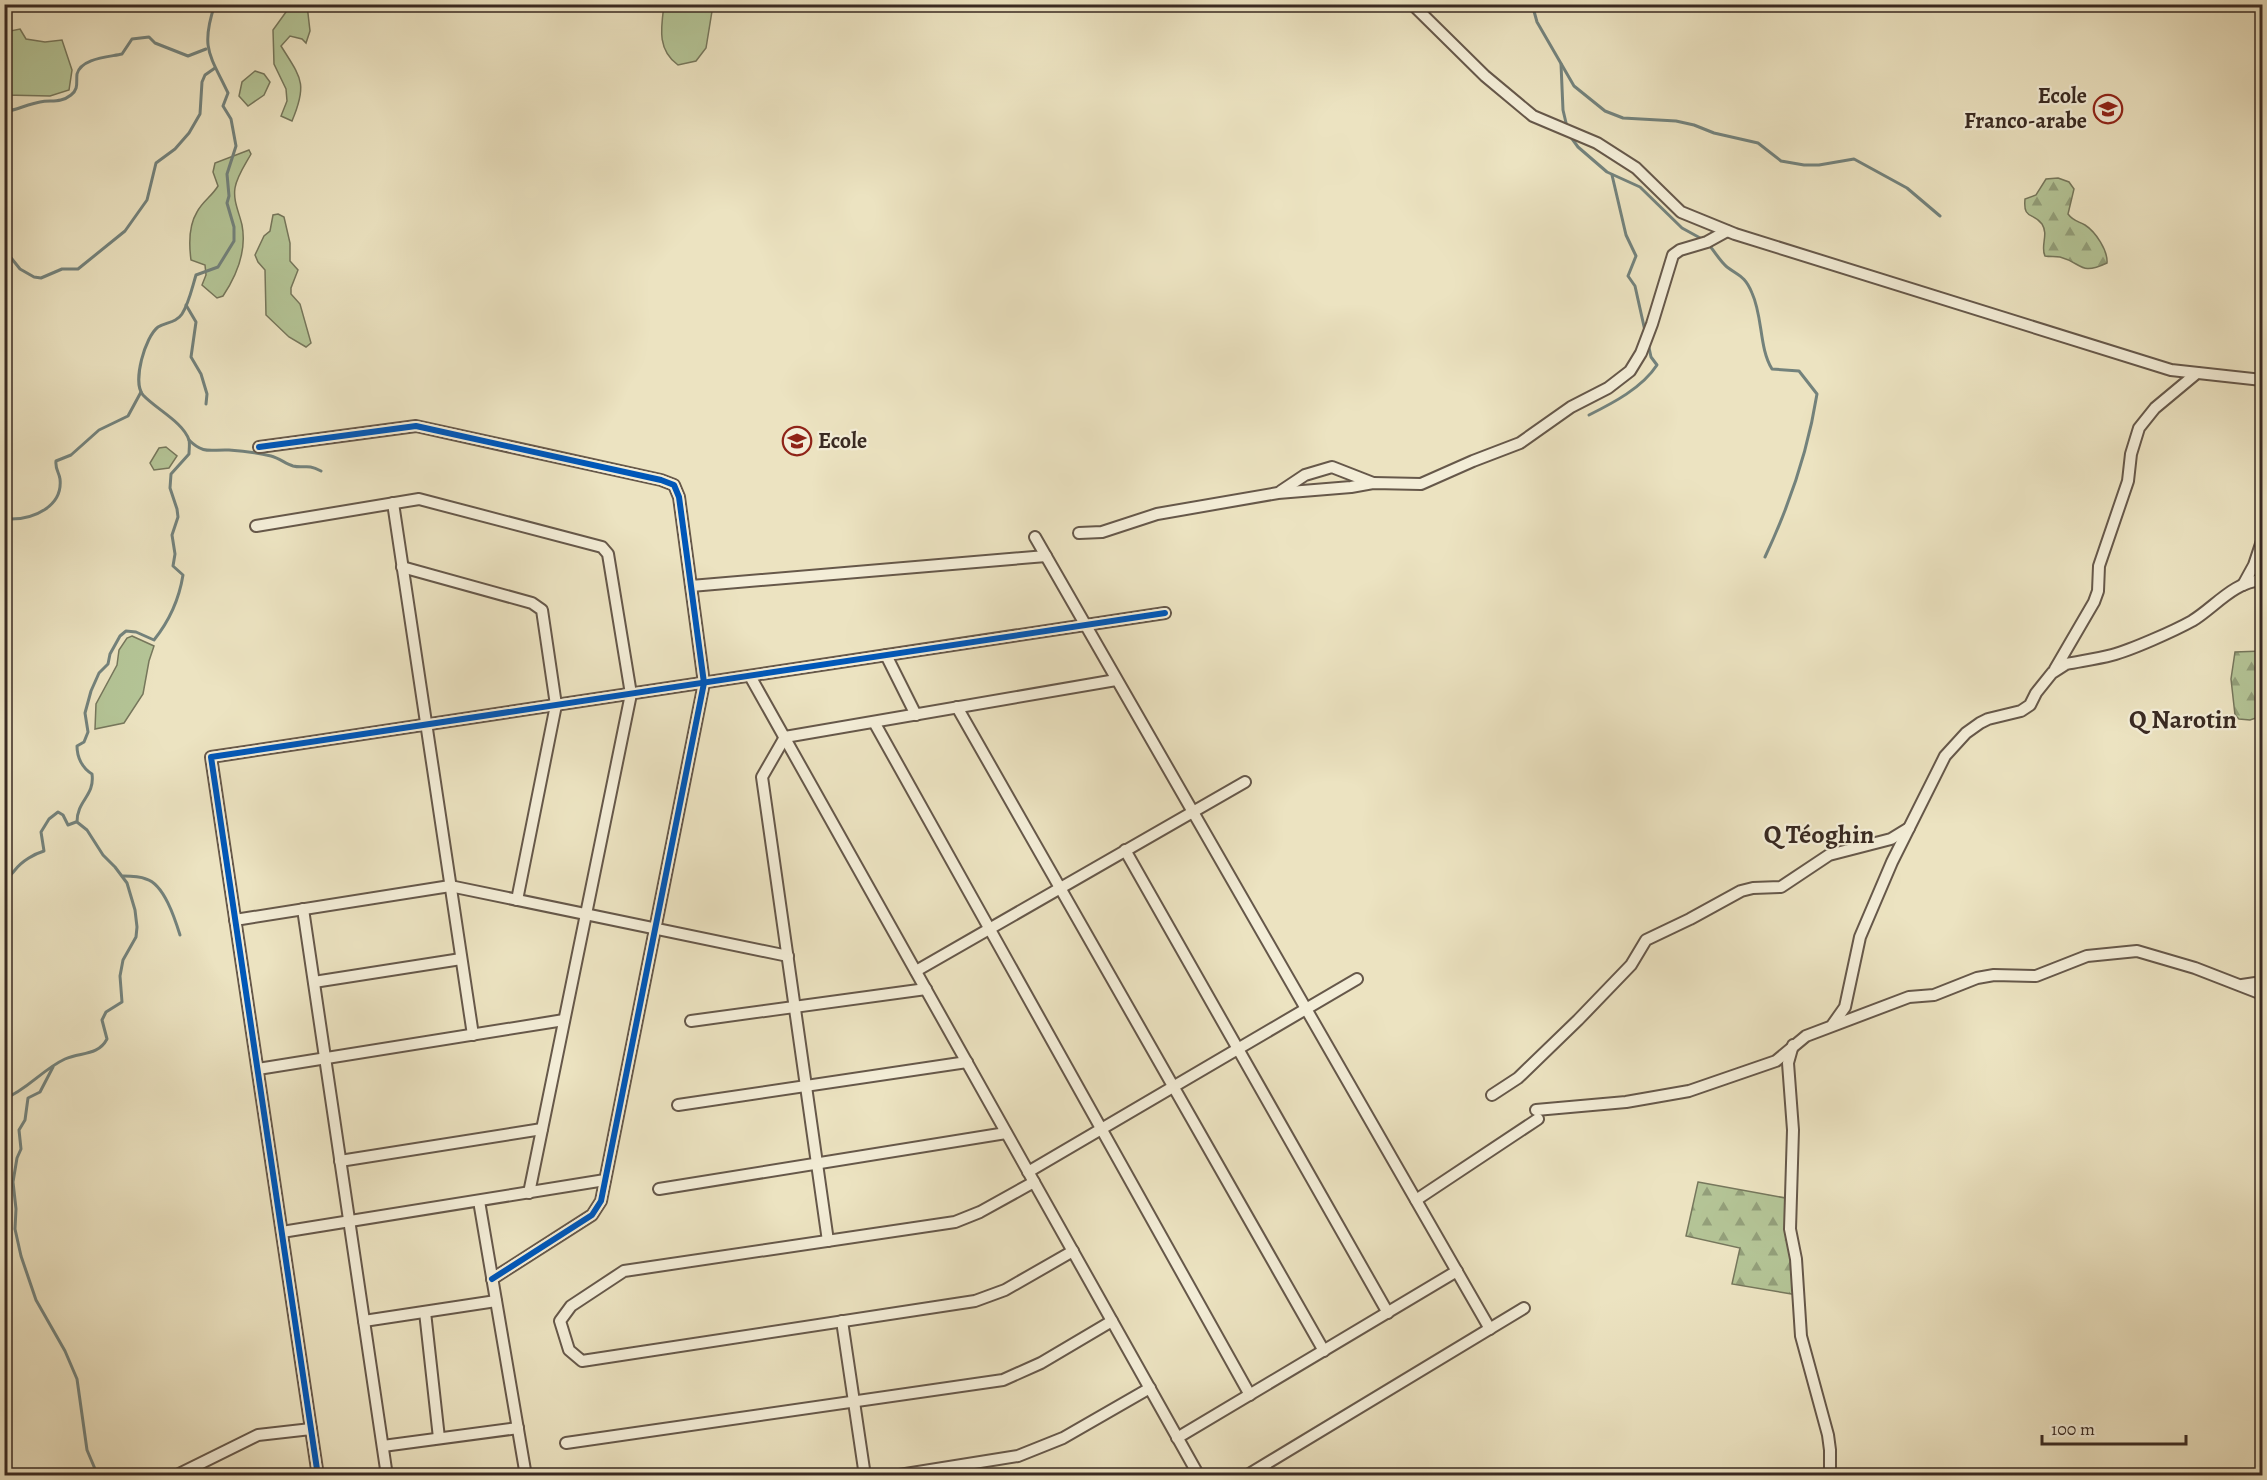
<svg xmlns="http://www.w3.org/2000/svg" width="2267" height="1480" font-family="Alegreya,serif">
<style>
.green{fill:#b4c496;stroke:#76775c;stroke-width:1.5}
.forest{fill:url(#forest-firs);stroke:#76775c;stroke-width:1.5}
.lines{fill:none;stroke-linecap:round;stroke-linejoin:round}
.stream{stroke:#73827c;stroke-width:3}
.street-casing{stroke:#66584a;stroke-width:14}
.street{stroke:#f3edd7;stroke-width:10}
.cycleway-casing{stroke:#f3edd7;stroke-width:10}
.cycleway{stroke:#0057b8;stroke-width:6}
.labels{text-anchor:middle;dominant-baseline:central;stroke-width:4.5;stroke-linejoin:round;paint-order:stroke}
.poi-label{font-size:22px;font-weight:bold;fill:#392a22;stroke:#f3edd7;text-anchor:end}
.quarter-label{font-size:26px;font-weight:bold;fill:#392a22;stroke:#f3edd7}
</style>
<defs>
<pattern id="forest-firs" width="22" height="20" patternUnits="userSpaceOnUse" patternTransform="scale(1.5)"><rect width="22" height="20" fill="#b4c496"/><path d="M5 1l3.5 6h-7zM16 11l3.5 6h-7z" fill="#939f7a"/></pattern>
</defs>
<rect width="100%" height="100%" fill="#ece3c1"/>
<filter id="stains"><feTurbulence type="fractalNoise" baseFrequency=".00333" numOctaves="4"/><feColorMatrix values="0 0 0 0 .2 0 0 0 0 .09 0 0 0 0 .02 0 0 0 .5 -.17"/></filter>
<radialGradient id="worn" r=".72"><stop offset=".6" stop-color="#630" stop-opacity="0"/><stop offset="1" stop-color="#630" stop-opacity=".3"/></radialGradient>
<g class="green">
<path d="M291,5H307L310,31L306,43L302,39L290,36L281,46C301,78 308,83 292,121L281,116L287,101L286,89L274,64L273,30Z"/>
<path d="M664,5H713L706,48L696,61L678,65C657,50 661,28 664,5Z"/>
<polygon points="20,29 26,39 45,42 62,40 72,70 69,90 50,96 5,95 5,32"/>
<polygon points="255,71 264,74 270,82 264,95 248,106 239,96 242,82"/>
<path d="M249,150L251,154C245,165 237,176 235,188C233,201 239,212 242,225C247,251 237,275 223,296L217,298L202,285L206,275L205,265L191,260C189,245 189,225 197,212C202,202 212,196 218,186L213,172L215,163Z"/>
<polygon points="278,214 284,217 290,243 290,261 298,270 291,288 291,294 300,304 311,343 306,347 289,337 266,315 265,270 258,262 255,255 264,236 270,231 273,215"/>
<polygon points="166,447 177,456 169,468 154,470 150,463 159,448"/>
<polygon points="132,636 154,646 149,661 143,694 124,723 95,729 96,704 117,665 119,650 127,638"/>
</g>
<g class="forest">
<path d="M2058,178L2069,182L2074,189L2068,214C2073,221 2078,221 2085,225C2096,232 2108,251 2107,263C2079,276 2083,263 2060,257C2056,256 2050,257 2045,256C2040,246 2049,235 2042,224C2033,212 2023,220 2025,199L2036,195L2046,179Z"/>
<polygon points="2262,651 2262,716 2250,720 2239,719 2235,715 2231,679 2235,652"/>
<polygon points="1698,1182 1791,1199 1798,1295 1732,1284 1740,1248 1686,1236"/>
</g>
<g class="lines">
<g class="stream">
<polyline points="1532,4 1537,22 1574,86 1605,111 1623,118 1676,121 1694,125 1714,133 1758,143 1781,161 1804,165 1819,165 1854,159 1907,188 1940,216"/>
<polyline points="1561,64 1563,110 1567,127"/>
<path d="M4,112C17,110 28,104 40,102C52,100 61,103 71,95C79,89 76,82 77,74C81,58 109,57 122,54L132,39L149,37L155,43L188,56L206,49"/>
<polyline points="1570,136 1578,147 1607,172 1640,187 1682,228 1702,239"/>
<polyline points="1612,175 1626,235 1636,256 1628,276 1635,286 1645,331"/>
<path d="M1709,245C1715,252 1720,261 1727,267C1739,276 1745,276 1752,293C1763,317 1759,348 1772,369L1799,371L1817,394C1808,451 1789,506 1765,557"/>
<polyline points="4,249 20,269 34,277 41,278 62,269 78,269 125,231 147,200 156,163 175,149 189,133 200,114 202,82 205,75 215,68"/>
<polyline points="186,305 196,322 191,357 201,374 207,394 206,404"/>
<path d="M1589,415C1613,403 1642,388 1657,365L1651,357L1648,343"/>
<path d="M189,440C204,455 211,449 229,450C243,451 258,453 271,456C279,458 286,464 293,466C305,469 306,463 321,471"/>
<path d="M4,525L11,519C33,519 63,507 60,479C59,472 55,469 56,461L71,455L99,430L128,416L141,392"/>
<path d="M123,876C130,876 139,876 146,879C164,884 175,919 180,935"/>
<path d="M4,880C10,877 11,875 15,870C22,861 34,854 44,851L41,832L49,819L58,812L63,815L68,825L76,822"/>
<polyline points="53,1067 40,1092 28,1098 25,1120 19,1130 21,1149 17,1158 13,1182 16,1209 15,1229 21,1256 36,1300 65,1351 77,1379 87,1450 98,1476"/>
<path d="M4,1099C27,1090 43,1069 65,1059C81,1052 98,1056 107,1039L102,1020L106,1012L122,1002L120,976L123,960L136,937L137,927L135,910L127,883L115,867L103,855L87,830L77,822C77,800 95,796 92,774C82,768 77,757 77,746L84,742L88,732L85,713L91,691L99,673L108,664L110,654L120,636L126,631L136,632L154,640C170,620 179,600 183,575L173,566L175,554L172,535L178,517L177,509L170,488L171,474L189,454C189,450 190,444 189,440C183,422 156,409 143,395C132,382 145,337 158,327C166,322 176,323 182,314C189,303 192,288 196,275L218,267L234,241V227L227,203L229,196L227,174L236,146L231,119L223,106L228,93C210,55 200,48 215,4"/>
</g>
<g class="street-casing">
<g id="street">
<polyline points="1412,4 1485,76 1533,116 1597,143 1636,168 1681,212 1735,234 2171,370 2262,380"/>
<polyline points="259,447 416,426 661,480 674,485 679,497 704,683 601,1201 592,1215 492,1279"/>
<polyline points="1281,491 1305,475 1332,467 1373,483"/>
<polyline points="393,503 473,1035"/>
<polyline points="256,526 419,499 602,547 608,554 631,694 529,1193"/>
<polyline points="1079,533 1102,532 1157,514 1278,493 1351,487 1373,483 1421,484 1473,461 1520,443 1571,407 1608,388 1630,371 1641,353 1652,324 1673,255 1680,250 1707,242 1727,231"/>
<polyline points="1035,537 1490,1329"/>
<polyline points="402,567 532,603 542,610 556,705 517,900"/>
<polyline points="2243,585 2254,565 2262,541"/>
<polyline points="691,586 1046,556"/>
<polyline points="886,655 916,715"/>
<polyline points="2055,669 2094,602 2098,591 2099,566 2128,481 2131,454 2139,428 2155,408 2197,373"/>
<polyline points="750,676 1199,1476"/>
<polyline points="957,707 1324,1351"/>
<polyline points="874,722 1250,1395"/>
<polyline points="1125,850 1388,1313"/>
<polyline points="303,909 387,1476"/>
<polyline points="235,920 450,886 788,956"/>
<polyline points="916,971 1245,782"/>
<polyline points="314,982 461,959"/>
<polyline points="2242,985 2262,982"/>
<polyline points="691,1021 926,989"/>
<path d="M1833,1024L1845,1007L1860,937L1892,862L1945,756L1966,733L1980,723L1988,719L2021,711L2030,705L2036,693L2052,673L2066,664C2081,661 2097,659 2112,655C2131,650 2174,631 2192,621C2215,607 2233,582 2262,580"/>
<polyline points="1793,1045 1788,1063 1793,1130 1790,1229 1796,1259 1801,1336 1828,1435 1830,1450 1830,1476"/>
<polyline points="258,1069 564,1020"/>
<polyline points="1492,1095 1518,1078 1578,1020 1631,965 1646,940 1690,919 1741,891 1753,888 1781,887 1829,855 1891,839 1909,828"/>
<polyline points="678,1105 967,1062"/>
<polyline points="1536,1110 1626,1102 1689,1091 1776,1061 1806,1036 1909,997 1934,995 1977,978 1994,975 2036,976 2087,956 2137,951 2195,968 2262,994"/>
<polyline points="340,1161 542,1129"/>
<polyline points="1028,1172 1357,979"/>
<polyline points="1034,1182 980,1212 955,1222 624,1271 571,1306 560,1321 569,1350 582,1361 975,1301 1005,1290 1073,1251"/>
<polyline points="659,1189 1006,1133"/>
<polyline points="1416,1200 1538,1119"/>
<polyline points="479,1201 526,1476"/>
<polyline points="282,1232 605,1180"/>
<polyline points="828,1241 762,777 785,737 1116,680"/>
<polyline points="425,1312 439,1438"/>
<polyline points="364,1321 496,1301"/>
<polyline points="842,1321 865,1476"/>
<polyline points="1177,1438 1457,1271"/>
<polyline points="566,1443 1003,1380 1041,1363 1112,1321"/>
<polyline points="383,1446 518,1428"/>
<polyline points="175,1476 258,1435 311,1429"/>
<polyline points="318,1476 211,757 1165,613"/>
<polyline points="893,1476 1018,1456 1063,1438 1150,1388"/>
<polyline points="1246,1476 1524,1308"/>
</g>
</g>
<use href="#street" class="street"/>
<g class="cycleway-casing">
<g id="cycleway">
<polyline points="259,447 416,426 661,480 674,485 679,497 704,683 601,1201 592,1215 492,1279"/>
<polyline points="318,1476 211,757 1165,613"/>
</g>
</g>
<use href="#cycleway" class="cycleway"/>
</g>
<defs>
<g id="school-ring" transform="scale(1.5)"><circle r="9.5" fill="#f3edd7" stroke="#8f2418" stroke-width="1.5"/><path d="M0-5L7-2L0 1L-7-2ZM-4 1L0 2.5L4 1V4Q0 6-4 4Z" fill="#8f2418"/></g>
</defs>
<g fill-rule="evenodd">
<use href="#school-ring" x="2108" y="109"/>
<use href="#school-ring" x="797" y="441"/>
</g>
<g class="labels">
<g class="poi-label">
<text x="2087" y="96">Ecole<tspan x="2087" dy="25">Franco-arabe</tspan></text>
<text x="818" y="441" text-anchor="start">Ecole</text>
</g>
<g class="quarter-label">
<text x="2183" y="719">Q Narotin</text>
<text x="1819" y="834">Q Téoghin</text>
</g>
</g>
<rect width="2267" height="1480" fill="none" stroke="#ece3c1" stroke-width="24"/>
<rect x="6" y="6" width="2255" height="1468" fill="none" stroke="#392a22" stroke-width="3"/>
<rect x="12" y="12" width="2243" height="1456" fill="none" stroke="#392a22" stroke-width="1.5"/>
<path d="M2042 1435v9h144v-9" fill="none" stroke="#392a22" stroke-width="3"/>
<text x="2051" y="1435" font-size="18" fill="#392a22" stroke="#f3edd7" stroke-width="4.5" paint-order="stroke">100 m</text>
<rect width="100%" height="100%" filter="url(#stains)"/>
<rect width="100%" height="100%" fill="url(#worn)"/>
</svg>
